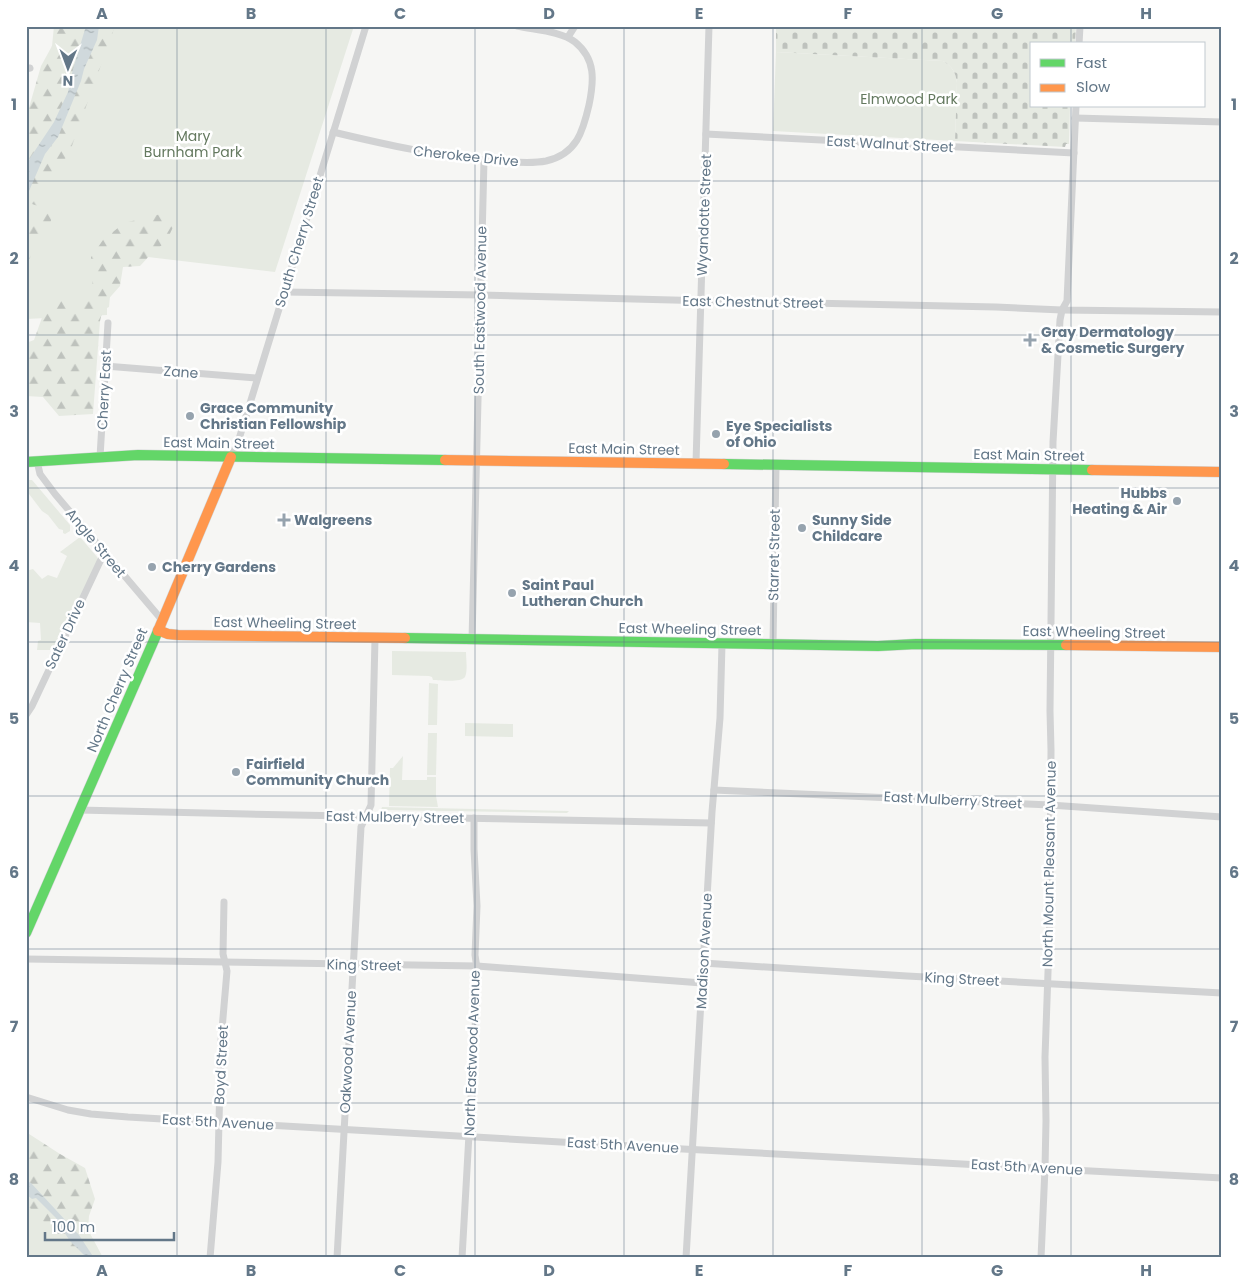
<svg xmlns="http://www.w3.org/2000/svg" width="1248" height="1284" font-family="Poppins,sans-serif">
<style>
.green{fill:#e6eae2}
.forest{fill:url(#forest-firs)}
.cemetery{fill:url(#cemetery-stones)}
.water{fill:url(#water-ripples)}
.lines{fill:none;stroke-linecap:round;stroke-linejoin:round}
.fast-casing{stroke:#d1d3d4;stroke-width:11}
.slow-casing{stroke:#d1d3d4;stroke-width:11}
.street{stroke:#d1d2d3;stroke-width:7}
.fast{stroke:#63d668;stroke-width:10}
.slow{stroke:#ff974d;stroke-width:10}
.grid{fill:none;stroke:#637788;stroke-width:1;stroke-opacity:0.55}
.poi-dot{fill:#96a3ae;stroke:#fff;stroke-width:2}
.labels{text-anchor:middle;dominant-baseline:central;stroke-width:5;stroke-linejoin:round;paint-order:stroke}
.park-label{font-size:14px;fill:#64795f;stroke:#fff}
.street-label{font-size:14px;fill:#637788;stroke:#fff}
.poi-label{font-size:14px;font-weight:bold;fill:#637788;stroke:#fff;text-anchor:start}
.neatline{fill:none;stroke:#637788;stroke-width:2}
.grid-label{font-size:16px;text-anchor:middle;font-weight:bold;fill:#637788}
</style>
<defs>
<pattern id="forest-firs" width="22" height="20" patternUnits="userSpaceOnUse" patternTransform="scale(1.25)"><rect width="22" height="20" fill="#e6eae2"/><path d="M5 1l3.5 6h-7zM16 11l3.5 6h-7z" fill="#bec2bd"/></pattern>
<pattern id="cemetery-stones" width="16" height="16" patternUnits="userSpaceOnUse" patternTransform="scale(1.25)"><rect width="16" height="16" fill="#e6eae2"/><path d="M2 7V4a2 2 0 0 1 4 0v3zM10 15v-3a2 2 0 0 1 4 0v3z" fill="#bec2bd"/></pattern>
<pattern id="water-ripples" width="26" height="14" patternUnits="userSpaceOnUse" patternTransform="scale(1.25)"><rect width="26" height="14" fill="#d0d9dc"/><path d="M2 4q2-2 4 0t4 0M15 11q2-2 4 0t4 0" fill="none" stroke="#acb5b8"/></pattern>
</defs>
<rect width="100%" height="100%" fill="#f6f6f4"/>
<g class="green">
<polygon points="111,26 354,26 275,272 114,253 109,307 107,308 107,315 26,319 26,156"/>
<path d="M776,52L943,61C952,66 956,73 957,83L955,141L773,131Z"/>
<polygon points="26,480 32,480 70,525 70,531 65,534 63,533 63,530 59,529 48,515 42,511 26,490"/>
<polygon points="80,537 97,557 98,560 58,645 54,650 37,650 38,641 41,640 40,623 26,622 26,571 33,569 42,579 48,575 57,578 67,556 60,552"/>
<path d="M392,651L466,652C466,659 468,671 465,677C461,683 440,680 433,680L432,677L429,676L392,675Z"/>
<polygon points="429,683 438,684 437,725 428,725"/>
<polygon points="465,723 513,724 513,737 465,736"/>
<polygon points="428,733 437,733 436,775 427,775"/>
<polygon points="403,756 402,780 427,780 427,777 436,777 436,796 438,807 389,806 390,768 393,768"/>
<polygon points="382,807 569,811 567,813 381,810"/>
<polygon points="26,1169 88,1230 103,1258 26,1258"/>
</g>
<g class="forest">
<polygon points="54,26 115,26 69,154 50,178 38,206 26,202 26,118 41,66 52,46"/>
<polygon points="53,212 47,237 31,250 26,292 26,217"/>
<polygon points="169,212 175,223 166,242 153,252 140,266 123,267 120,286 104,304 100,321 93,414 59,416 43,397 26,396 26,343 34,340 49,298 93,297 91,257 103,240 124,223"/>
<polygon points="26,1132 60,1154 85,1168 95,1199 89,1216 88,1230 103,1258 70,1258 49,1227 26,1204"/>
</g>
<path class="cemetery" d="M776,26H1076L1075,44H1032V106H1070L1069,144H1066L1065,147L955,141L957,83C956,73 952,66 943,61L776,52Z"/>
<g class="water">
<polygon points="86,26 99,26 97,40 84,69 81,81 58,137 45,154 26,198 26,168 30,158 54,122 68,92 73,69"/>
<polygon points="26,1181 31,1183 79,1235 94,1258 87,1258 70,1241 60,1226 56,1218 36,1198 32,1199 27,1195"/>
</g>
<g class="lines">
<g class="fast-casing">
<g id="fast">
<polyline points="26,462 138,455 445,460"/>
<polyline points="724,464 1092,470"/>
<polyline points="405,638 878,646 916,644 1066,645"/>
<polyline points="26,933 158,631"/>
</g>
</g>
<g class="slow-casing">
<g id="slow">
<polyline points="445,460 724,464"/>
<polyline points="1092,470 1222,472"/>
<polyline points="158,630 168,634 178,635 405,638"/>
<polyline points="158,631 231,457"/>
<polyline points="1066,645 1222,647"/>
</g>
</g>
<g class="street">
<polyline points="568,37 575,26"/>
<polyline points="1079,44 1080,26"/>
<polyline points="26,69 30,68"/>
<polyline points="1075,118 1222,122"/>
<path d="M333,132C387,145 442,157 497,161C513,162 531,164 546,161C577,154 583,131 589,105C594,81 596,59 575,42C561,31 535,30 517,26"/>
<polyline points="706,134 1074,153"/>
<polyline points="284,292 481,295 711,301 996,307 1062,310 1222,312"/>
<polyline points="105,366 257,378"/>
<polyline points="100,457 108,323"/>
<polyline points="231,457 239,439 366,26"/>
<polyline points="37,461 40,474 55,494 162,620"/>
<polyline points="696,463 709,26"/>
<polyline points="472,640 484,160"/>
<polyline points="773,644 776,465"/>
<polyline points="26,715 32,706 104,553"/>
<polyline points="714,790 1050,805 1222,817"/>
<polyline points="79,810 247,814 711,823"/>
<polyline points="26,959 477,966 702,983"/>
<polyline points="703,963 907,976 1222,993"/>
<polyline points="26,1097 68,1110 91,1114 128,1117 683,1149 1222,1178"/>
<polyline points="210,1258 218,1162 221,1041 227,971 223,954 224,902"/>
<polyline points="337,1258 361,827 371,805 375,639"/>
<polyline points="462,1258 478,975 475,955 477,906 474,849 474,818"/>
<polyline points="686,1258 712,812 720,718 722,644"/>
<polyline points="1041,1258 1045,1168 1046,1121 1045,1057 1050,916 1051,750 1050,711 1053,442 1060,320 1062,310 1067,301 1076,106"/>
</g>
<use href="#fast" class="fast"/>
<use href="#slow" class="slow"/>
</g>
<path class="grid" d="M177,26V1258M326,26V1258M475,26V1258M624,26V1258M773,26V1258M922,26V1258M1071,26V44M1071,106V1258M26,181H1222M26,335H1222M26,488H1222M26,642H1222M26,796H1222M26,949H1222M26,1103H1222"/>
<g class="poi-dot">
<path d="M1027.5 332.5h5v5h5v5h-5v5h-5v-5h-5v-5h5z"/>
<circle cx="190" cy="416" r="5"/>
<circle cx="716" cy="434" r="5"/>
<circle cx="1177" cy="501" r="5"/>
<path d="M281.5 512.5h5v5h5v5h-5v5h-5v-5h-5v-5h5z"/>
<circle cx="802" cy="528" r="5"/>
<circle cx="152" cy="567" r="5"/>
<circle cx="512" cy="593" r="5"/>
<circle cx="236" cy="772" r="5"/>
</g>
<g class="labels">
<g class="park-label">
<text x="909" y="99">Elmwood Park</text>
<text x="193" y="136">Mary<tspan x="193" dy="16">Burnham Park</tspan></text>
</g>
<g class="street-label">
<text transform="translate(890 144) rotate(3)">East Walnut Street</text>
<text transform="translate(466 156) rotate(6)">Cherokee Drive</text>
<text transform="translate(704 215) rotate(-88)">Wyandotte Street</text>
<text transform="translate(299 242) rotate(-73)">South Cherry Street</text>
<text transform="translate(753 302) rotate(1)">East Chestnut Street</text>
<text transform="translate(480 310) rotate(-89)">South Eastwood Avenue</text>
<text transform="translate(181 372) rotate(4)">Zane</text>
<text transform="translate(104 390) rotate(-87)">Cherry East</text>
<text transform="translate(219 443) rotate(1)">East Main Street</text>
<text transform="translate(624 449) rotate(1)">East Main Street</text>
<text transform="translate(1029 455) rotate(1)">East Main Street</text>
<text transform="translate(96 543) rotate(50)">Angle Street</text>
<text transform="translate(774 555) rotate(-89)">Starret Street</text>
<text transform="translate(285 623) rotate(1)">East Wheeling Street</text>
<text transform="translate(690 629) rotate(1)">East Wheeling Street</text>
<text transform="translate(1094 632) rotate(1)">East Wheeling Street</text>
<text transform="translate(65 634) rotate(-65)">Sater Drive</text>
<text transform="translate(117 690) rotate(-67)">North Cherry Street</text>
<text transform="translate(953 800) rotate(3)">East Mulberry Street</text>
<text transform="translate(395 817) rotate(1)">East Mulberry Street</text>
<text transform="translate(1049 864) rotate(-89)">North Mount Pleasant Avenue</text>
<text transform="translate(704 951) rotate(-87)">Madison Avenue</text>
<text transform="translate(364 965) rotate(1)">King Street</text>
<text transform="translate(962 979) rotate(3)">King Street</text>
<text transform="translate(348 1052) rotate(-87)">Oakwood Avenue</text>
<text transform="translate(472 1053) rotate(-88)">North Eastwood Avenue</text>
<text transform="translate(221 1065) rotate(-87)">Boyd Street</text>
<text transform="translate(218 1122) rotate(3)">East 5th Avenue</text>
<text transform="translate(623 1145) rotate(3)">East 5th Avenue</text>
<text transform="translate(1027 1167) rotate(3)">East 5th Avenue</text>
</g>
<g class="poi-label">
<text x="1041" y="332">Gray Dermatology<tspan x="1041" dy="16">&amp; Cosmetic Surgery</tspan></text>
<text x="200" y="408">Grace Community<tspan x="200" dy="16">Christian Fellowship</tspan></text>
<text x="726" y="426">Eye Specialists<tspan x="726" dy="16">of Ohio</tspan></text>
<text x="1167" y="493" text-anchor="end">Hubbs<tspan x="1167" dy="16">Heating &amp; Air</tspan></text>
<text x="294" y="520">Walgreens</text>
<text x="812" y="520">Sunny Side<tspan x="812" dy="16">Childcare</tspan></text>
<text x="162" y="567">Cherry Gardens</text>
<text x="522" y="585">Saint Paul<tspan x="522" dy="16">Lutheran Church</tspan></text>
<text x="246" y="764">Fairfield<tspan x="246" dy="16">Community Church</tspan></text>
</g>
</g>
<rect width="1248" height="1284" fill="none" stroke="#ffffff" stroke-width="55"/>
<rect x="1030" y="42" width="175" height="65" fill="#ffffff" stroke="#c1c9cf"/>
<rect x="1040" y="59" width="25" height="8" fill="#63d668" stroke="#c1c9cf"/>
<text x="1076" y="68" font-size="15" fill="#637788">Fast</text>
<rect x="1040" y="84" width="25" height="8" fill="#ff974d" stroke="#c1c9cf"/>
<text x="1076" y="92" font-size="15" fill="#637788">Slow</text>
<g transform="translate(68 68) rotate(181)" stroke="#ffffff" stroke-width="4" paint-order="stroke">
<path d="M0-4L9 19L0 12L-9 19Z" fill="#637788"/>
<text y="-8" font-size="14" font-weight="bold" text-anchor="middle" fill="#637788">N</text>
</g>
<path d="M45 1232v8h129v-8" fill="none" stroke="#637788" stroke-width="2.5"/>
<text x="52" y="1232" font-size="15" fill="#637788" stroke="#ffffff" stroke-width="4" paint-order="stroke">100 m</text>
<rect x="28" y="28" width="1192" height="1228" class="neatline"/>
<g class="grid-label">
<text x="102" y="19">A</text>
<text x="251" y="19">B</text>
<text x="400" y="19">C</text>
<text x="549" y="19">D</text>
<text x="699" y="19">E</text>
<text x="848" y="19">F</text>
<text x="997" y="19">G</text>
<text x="1146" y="19">H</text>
<text x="14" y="110">1</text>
<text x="1234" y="110">1</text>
<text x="14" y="264">2</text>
<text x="1234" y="264">2</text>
<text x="14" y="417">3</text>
<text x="1234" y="417">3</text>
<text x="14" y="571">4</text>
<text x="1234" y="571">4</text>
<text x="14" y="724">5</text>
<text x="1234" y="724">5</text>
<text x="14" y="878">6</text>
<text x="1234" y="878">6</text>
<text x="14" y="1032">7</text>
<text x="1234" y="1032">7</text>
<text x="14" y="1185">8</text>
<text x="1234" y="1185">8</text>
<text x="102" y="1276">A</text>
<text x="251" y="1276">B</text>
<text x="400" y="1276">C</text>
<text x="549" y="1276">D</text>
<text x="699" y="1276">E</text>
<text x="848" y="1276">F</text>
<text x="997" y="1276">G</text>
<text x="1146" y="1276">H</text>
</g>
</svg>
